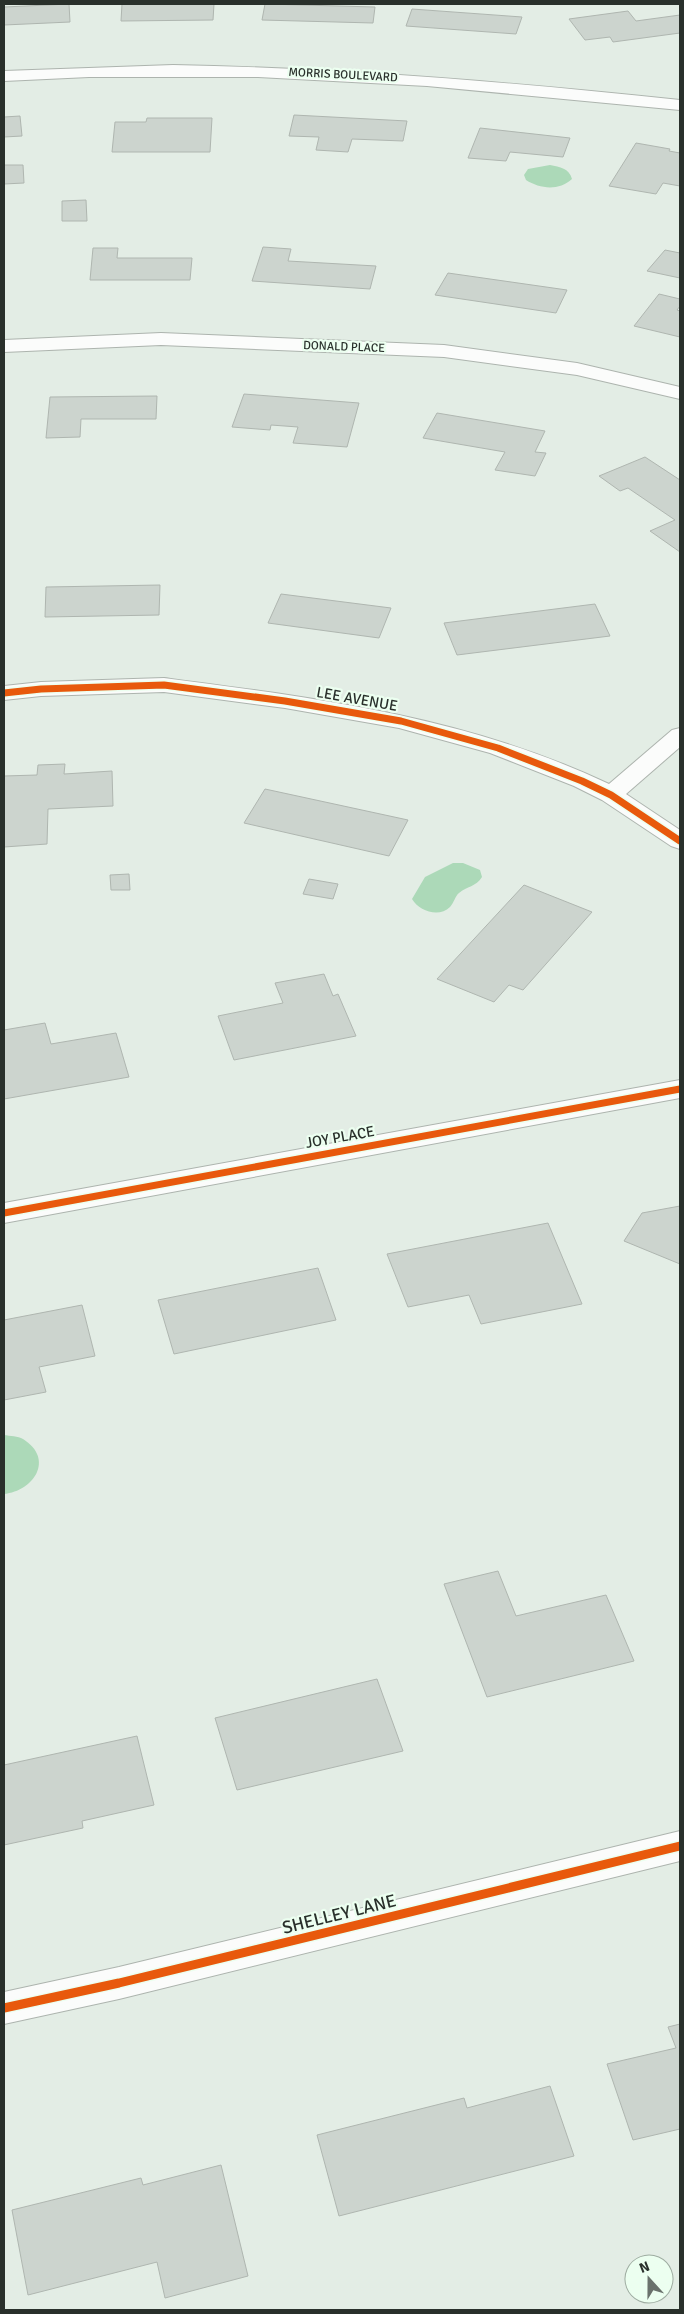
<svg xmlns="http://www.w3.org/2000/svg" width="684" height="2314" font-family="Signika,sans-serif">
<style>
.water{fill:#acd9b8}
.building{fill:#ccd4ce;stroke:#afb6b0}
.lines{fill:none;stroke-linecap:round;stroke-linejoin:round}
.minor-casing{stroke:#adb4ae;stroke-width:2}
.minor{fill:#fbfcfb;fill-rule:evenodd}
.cycleway-far1-casing{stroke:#ecfff0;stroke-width:10}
.cycleway-casing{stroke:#ecfff0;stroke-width:12}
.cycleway-far1{stroke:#e8590c;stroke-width:7}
.cycleway{stroke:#e8590c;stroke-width:9}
.labels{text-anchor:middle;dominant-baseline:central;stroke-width:4.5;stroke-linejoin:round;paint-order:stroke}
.far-street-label{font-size:12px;fill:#29302b;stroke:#ecfff0}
.street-label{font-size:15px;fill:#29302b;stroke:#ecfff0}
.near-street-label{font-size:18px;fill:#29302b;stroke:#ecfff0}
</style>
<rect width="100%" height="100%" fill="#e3ede5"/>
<g class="water">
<path d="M550,165C560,167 569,168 572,179C559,191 540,189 526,180L524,175L528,169Z"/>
<path d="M453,863H463L480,870L482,877C476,887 467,886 459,893C455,896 454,903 450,907C439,918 419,911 412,899L425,877Z"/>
<path d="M4,1435C10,1436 18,1436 23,1439C55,1459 34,1491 4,1494Z"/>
</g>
<g class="building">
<polygon points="69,4 70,22 4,25 4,7"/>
<polygon points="122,4 214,4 213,20 121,21"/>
<polygon points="265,4 375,7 373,23 262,20"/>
<polygon points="412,9 522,17 516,34 406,26"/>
<polygon points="628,11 636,21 680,15 680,33 613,42 610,37 585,40 569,19"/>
<polygon points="294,115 407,121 403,141 352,139 348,152 316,150 319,137 289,136"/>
<polygon points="20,116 22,136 4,137 4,117"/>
<polygon points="147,118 212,118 210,152 112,152 115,122 146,122"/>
<polygon points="480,128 570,138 563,157 510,152 506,161 468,158"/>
<polygon points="636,143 670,149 669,151 680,153 680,186 663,183 656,194 609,186"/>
<polygon points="4,165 23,165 24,183 4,184"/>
<polygon points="86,200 87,221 62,221 62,201"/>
<polygon points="263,247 291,249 288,261 376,266 370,289 252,281"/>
<polygon points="93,248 118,248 117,258 192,258 190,280 90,280"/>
<polygon points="665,250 680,253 680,278 647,271"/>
<polygon points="448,273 567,290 556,313 435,295"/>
<polygon points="659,294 680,299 680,306 677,310 680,311 680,337 634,326"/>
<polygon points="244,394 359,403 347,447 293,443 298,427 271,425 270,430 232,427"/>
<polygon points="157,396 156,419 81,419 80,437 46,438 50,397"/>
<polygon points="437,413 545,431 535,452 546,453 535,476 495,470 505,452 423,438"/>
<polygon points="645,457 680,480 680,552 650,531 675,520 628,488 620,491 599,476"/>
<polygon points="160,585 159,615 45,617 46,587"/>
<polygon points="281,594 391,608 379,638 268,623"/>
<polygon points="595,604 610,636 457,655 444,623"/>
<polygon points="65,764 64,774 112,771 113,806 48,809 47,844 4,847 4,776 37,775 38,765"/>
<polygon points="265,789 408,820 389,856 244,823"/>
<polygon points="129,874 130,890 111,890 110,875"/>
<polygon points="309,879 338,884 333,899 303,894"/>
<polygon points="524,885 592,912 523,990 509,985 494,1002 437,979"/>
<polygon points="324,974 333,996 338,994 356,1036 234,1060 218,1016 283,1003 275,983"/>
<polygon points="45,1023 51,1044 116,1033 129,1077 4,1099 4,1030"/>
<polygon points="680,1206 680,1264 624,1241 642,1213"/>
<polygon points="548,1223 582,1304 481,1324 469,1295 408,1307 387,1254"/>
<polygon points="318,1268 336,1320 174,1354 158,1300"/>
<polygon points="82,1305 95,1356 39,1367 46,1392 4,1400 4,1320"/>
<polygon points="498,1571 516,1616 606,1595 634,1661 487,1697 444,1584"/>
<polygon points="377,1679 403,1751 237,1790 215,1718"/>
<polygon points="137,1736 154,1805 82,1821 83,1828 4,1845 4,1765"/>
<polygon points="680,2024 680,2129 633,2140 607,2064 676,2048 668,2027"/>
<polygon points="550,2086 574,2156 339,2216 317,2135 464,2098 467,2108"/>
<polygon points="221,2165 248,2276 165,2298 157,2262 28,2295 12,2210 141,2178 143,2185"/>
</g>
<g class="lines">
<g class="minor-casing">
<g id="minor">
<path d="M173,65C343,68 511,82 680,100V110L427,86L258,77H89L4,81V71Z"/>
<polygon points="161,333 444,345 577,363 680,387 680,399 577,375 444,357 161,345 4,352 4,340"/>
<path d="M164,678C317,698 468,717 609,784L672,730L680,728V747L626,794L680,830V849L671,846L602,800L574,786L490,753L399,728L285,708L164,692L41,696L4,700V686L41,682Z"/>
<polygon points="680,1080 680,1098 4,1223 4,1203"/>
<polygon points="680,1831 680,1861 119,1999 4,2024 4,1992 119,1967"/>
</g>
</g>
<use href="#minor" class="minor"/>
<g class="cycleway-far1-casing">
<g id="cycleway-far1">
<polyline points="4,693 41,689 164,685 285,701 401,721 498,748 582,781 611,795 680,841"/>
<polyline points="4,1213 680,1089"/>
</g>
</g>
<g class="cycleway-casing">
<polyline id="cycleway" points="4,2008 119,1983 680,1846"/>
</g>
<use href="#cycleway-far1" class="cycleway-far1"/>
<use href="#cycleway" class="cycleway"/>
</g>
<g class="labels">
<g class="far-street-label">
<text transform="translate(343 75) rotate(3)">MORRIS BOULEVARD</text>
<text transform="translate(344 347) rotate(2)">DONALD PLACE</text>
</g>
<g class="street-label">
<text transform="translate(357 699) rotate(10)">LEE AVENUE</text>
<text transform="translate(340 1137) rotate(-10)">JOY PLACE</text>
</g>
<g class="near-street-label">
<text transform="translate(339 1914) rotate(-14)">SHELLEY LANE</text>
</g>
</g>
<rect width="684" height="2314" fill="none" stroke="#29302b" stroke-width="10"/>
<g transform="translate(649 2279) rotate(339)"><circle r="24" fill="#ecfff0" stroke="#9eaca1"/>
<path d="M0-4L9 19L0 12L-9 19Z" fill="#6a726c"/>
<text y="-8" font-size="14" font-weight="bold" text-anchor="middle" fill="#29302b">N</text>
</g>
</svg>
